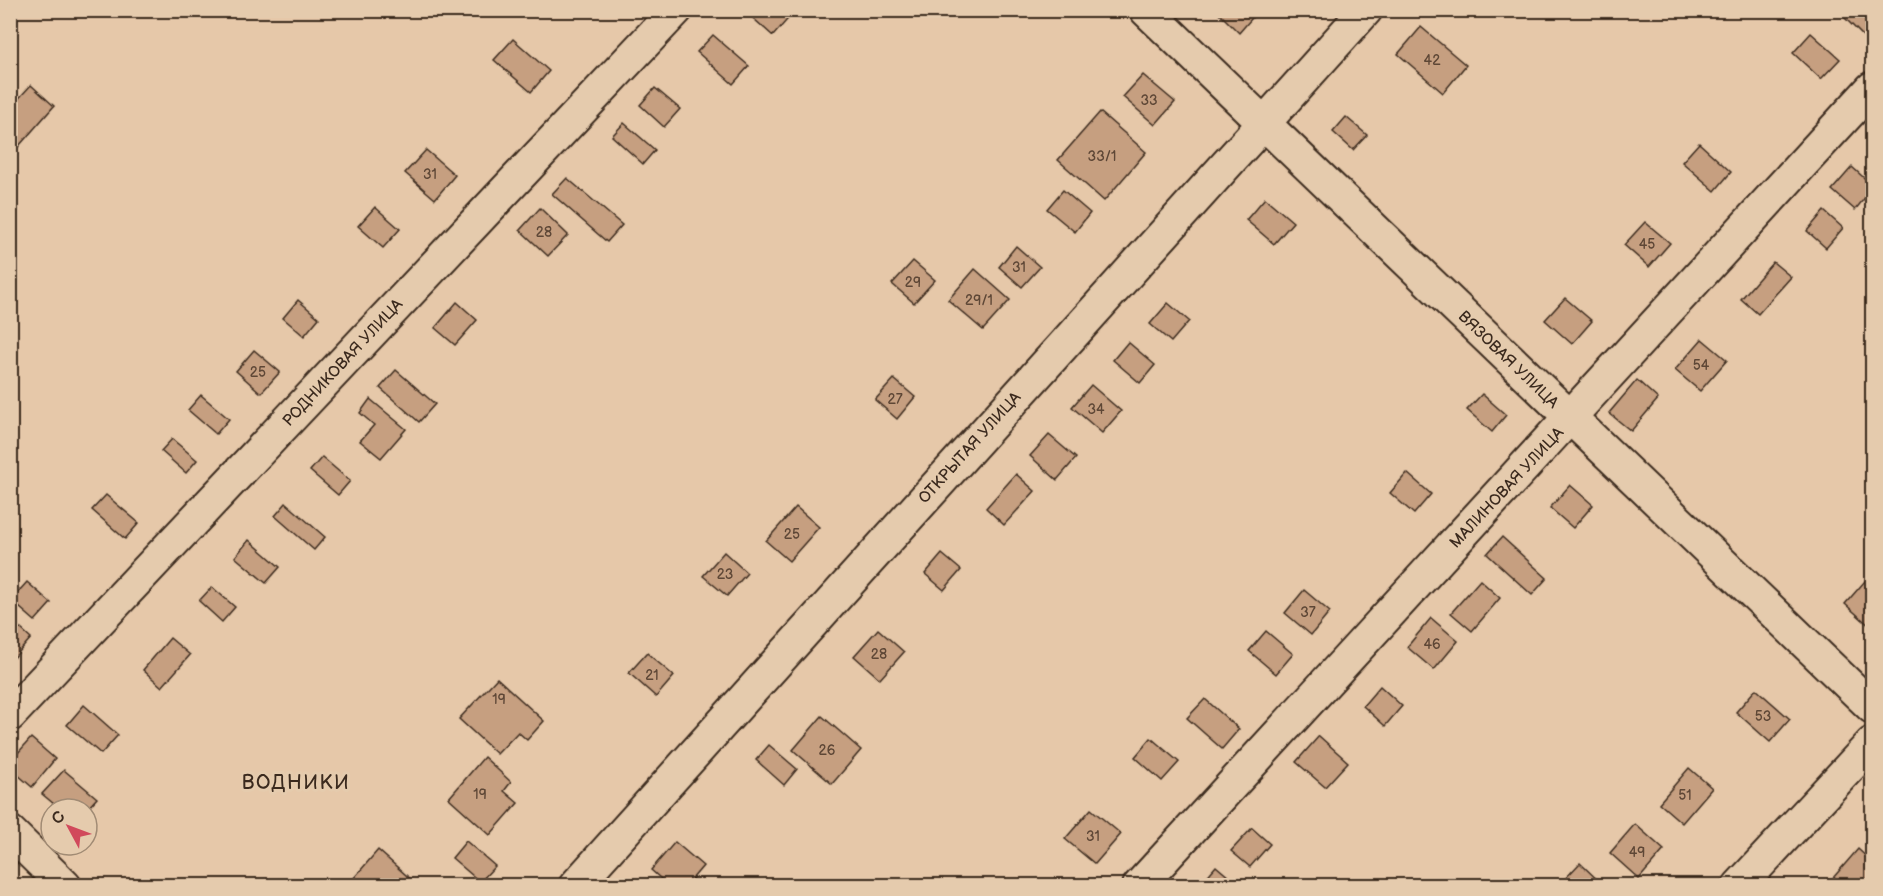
<svg xmlns="http://www.w3.org/2000/svg" width="1883" height="896" font-family="'Balsamiq Sans',sans-serif">
<style>
.building{fill:#c69f80;stroke:#3b2a1e;stroke-width:1.5}
.lines{fill:none;stroke-linecap:round;stroke-linejoin:round}
.street-casing{stroke:#3b2a1e;stroke-width:36}
.street{stroke:#e5cbad;stroke-width:32}
.labels{text-anchor:middle;dominant-baseline:central;stroke-width:6;stroke-linejoin:round;paint-order:stroke}
.number-label{font-size:14px;fill:#5e4736}
.street-label{font-size:16px;fill:#3b2a1e;stroke:#e5cbad}
.quarter-label{font-size:20px;letter-spacing:1.5px;fill:#3b2a1e;stroke:#e5cbad}
</style>
<rect width="100%" height="100%" fill="#e6c8a9"/>
<filter id="ink" filterUnits="userSpaceOnUse"><feTurbulence type="fractalNoise" baseFrequency=".0167" numOctaves="2"/><feDisplacementMap in="SourceGraphic" scale="12" xChannelSelector="R" yChannelSelector="G"/><feConvolveMatrix kernelMatrix="1 2 1 2 8 2 1 2 1" color-interpolation-filters="sRGB"/></filter>
<g filter="url(#ink)">
<g class="building">
<polygon points="744,10 791,10 793,13 773,36"/>
<polygon points="1216,10 1257,10 1258,11 1239,33"/>
<polygon points="1837,10 1868,10 1872,14 1872,38 1869,42"/>
<polygon points="1421,27 1466,65 1443,93 1398,54"/>
<polygon points="1811,33 1840,59 1821,79 1793,53"/>
<polygon points="713,35 749,66 733,84 697,52"/>
<polygon points="513,39 549,71 531,92 494,60"/>
<polygon points="1143,75 1175,102 1155,125 1123,97"/>
<polygon points="31,85 54,106 11,155 10,108"/>
<polygon points="655,88 680,109 664,127 640,105"/>
<polygon points="1100,112 1146,152 1104,201 1058,160"/>
<polygon points="1346,117 1367,135 1353,150 1333,132"/>
<polygon points="624,123 655,150 643,164 612,136"/>
<polygon points="1699,143 1731,172 1715,191 1682,162"/>
<polygon points="426,150 455,175 435,199 405,173"/>
<polygon points="1852,167 1872,185 1872,189 1855,210 1832,190"/>
<polygon points="567,178 622,225 607,242 552,194"/>
<polygon points="1063,190 1090,213 1075,232 1047,209"/>
<polygon points="1265,198 1293,222 1274,244 1246,220"/>
<polygon points="375,207 400,229 383,248 358,226"/>
<polygon points="540,208 568,235 548,256 520,230"/>
<polygon points="1824,211 1843,228 1826,248 1807,231"/>
<polygon points="1645,222 1670,243 1649,267 1624,245"/>
<polygon points="1016,246 1040,267 1022,287 999,267"/>
<polygon points="913,261 935,280 914,303 892,284"/>
<polygon points="1773,262 1791,277 1758,314 1741,299"/>
<polygon points="975,269 1010,300 983,330 948,300"/>
<polygon points="1565,298 1592,321 1572,344 1545,320"/>
<polygon points="298,300 319,318 304,336 283,318"/>
<polygon points="457,302 477,320 455,345 435,328"/>
<polygon points="1168,303 1189,321 1171,342 1150,324"/>
<polygon points="1702,339 1727,360 1700,391 1675,370"/>
<polygon points="1128,342 1155,365 1140,383 1113,360"/>
<polygon points="254,350 280,372 261,393 236,371"/>
<polygon points="396,370 435,404 419,422 380,388"/>
<polygon points="894,379 915,397 897,419 875,400"/>
<polygon points="1637,380 1658,399 1631,431 1609,413"/>
<polygon points="1091,385 1121,411 1102,433 1072,407"/>
<polygon points="1482,394 1506,415 1492,432 1467,410"/>
<polygon points="201,395 229,419 216,434 188,410"/>
<polygon points="370,399 406,429 381,458 360,441 374,425 360,413"/>
<polygon points="1049,435 1076,458 1057,480 1030,456"/>
<polygon points="172,439 197,460 186,473 161,451"/>
<polygon points="322,457 350,481 338,495 310,471"/>
<polygon points="1407,473 1431,494 1414,514 1390,493"/>
<polygon points="1016,474 1035,491 1004,525 986,508"/>
<polygon points="1570,485 1593,505 1573,528 1550,508"/>
<polygon points="106,495 139,523 125,539 92,510"/>
<polygon points="286,503 325,537 314,550 275,516"/>
<polygon points="796,507 819,527 789,561 766,541"/>
<polygon points="1502,537 1547,578 1532,595 1487,554"/>
<polygon points="249,540 280,567 266,583 235,557"/>
<polygon points="724,552 747,573 727,596 703,576"/>
<polygon points="942,554 961,570 944,590 925,574"/>
<polygon points="1480,580 1500,598 1472,631 1451,613"/>
<polygon points="1865,581 1872,588 1872,628 1845,604"/>
<polygon points="27,582 51,603 35,621 11,600"/>
<polygon points="212,587 235,607 222,622 199,601"/>
<polygon points="1304,590 1330,612 1311,635 1285,613"/>
<polygon points="1431,618 1458,641 1434,670 1407,647"/>
<polygon points="10,619 31,638 12,660 10,659"/>
<polygon points="878,629 904,652 880,679 854,656"/>
<polygon points="1266,631 1293,654 1276,674 1249,651"/>
<polygon points="170,638 190,655 162,687 143,670"/>
<polygon points="647,653 674,676 656,697 629,673"/>
<polygon points="497,678 544,721 527,740 518,732 497,754 459,719"/>
<polygon points="1380,686 1402,706 1385,726 1363,706"/>
<polygon points="1756,689 1790,719 1770,742 1736,712"/>
<polygon points="1205,699 1239,729 1222,749 1187,718"/>
<polygon points="84,705 118,735 101,754 67,725"/>
<polygon points="822,716 861,750 832,784 793,750"/>
<polygon points="1319,736 1348,762 1325,787 1296,762"/>
<polygon points="31,738 55,759 32,787 10,768 10,762"/>
<polygon points="1151,738 1179,762 1162,781 1135,757"/>
<polygon points="769,745 797,769 784,785 756,760"/>
<polygon points="484,757 511,782 504,791 518,803 490,835 449,798"/>
<polygon points="1689,768 1712,788 1682,823 1659,803"/>
<polygon points="64,770 97,798 87,809 60,809 42,794"/>
<polygon points="1091,809 1121,834 1095,864 1065,839"/>
<polygon points="1635,824 1664,850 1639,879 1610,853"/>
<polygon points="1252,828 1270,844 1250,867 1231,851"/>
<polygon points="466,841 495,866 480,882 452,858"/>
<polygon points="675,842 703,866 686,886 669,886 651,870"/>
<polygon points="1858,849 1872,862 1872,874 1862,886 1826,886"/>
<polygon points="378,850 416,884 415,886 347,886"/>
<polygon points="1580,863 1604,886 1561,883"/>
<polygon points="1216,866 1237,884 1236,886 1199,886"/>
</g>
<g class="lines">
<g class="street-casing">
<g id="street">
<polyline points="1146,10 1872,707"/>
<polyline points="10,715 676,10"/>
<polyline points="10,832 65,886"/>
<polyline points="575,886 1366,10"/>
<polyline points="1139,886 1872,88"/>
<polyline points="1739,886 1872,743"/>
</g>
</g>
<use href="#street" class="street"/>
</g>
</g>
<g class="labels">
<g class="number-label">
<text x="1432" y="60">42</text>
<text x="1149" y="100">33</text>
<text x="1102" y="156">33/1</text>
<text x="430" y="174">31</text>
<text x="544" y="232">28</text>
<text x="1647" y="244">45</text>
<text x="1019" y="267">31</text>
<text x="913" y="282">29</text>
<text x="979" y="300">29/1</text>
<text x="1701" y="365">54</text>
<text x="258" y="372">25</text>
<text x="895" y="399">27</text>
<text x="1096" y="409">34</text>
<text x="792" y="534">25</text>
<text x="725" y="574">23</text>
<text x="1308" y="612">37</text>
<text x="1432" y="644">46</text>
<text x="879" y="654">28</text>
<text x="652" y="675">21</text>
<text x="499" y="699">19</text>
<text x="1763" y="716">53</text>
<text x="827" y="750">26</text>
<text x="480" y="794">19</text>
<text x="1685" y="795">51</text>
<text x="1093" y="836">31</text>
<text x="1637" y="852">49</text>
</g>
<g class="street-label">
<text transform="translate(1508 360) rotate(44)">ВЯЗОВАЯ УЛИЦА</text>
<text transform="translate(343 363) rotate(-47)">РОДНИКОВАЯ УЛИЦА</text>
<text transform="translate(970 448) rotate(-48)">ОТКРЫТАЯ УЛИЦА</text>
<text transform="translate(1507 488) rotate(-47)">МАЛИНОВАЯ УЛИЦА</text>
</g>
<g class="quarter-label">
<text x="296" y="783">ВОДНИКИ</text>
</g>
</g>
<rect width="1883" height="896" fill="none" stroke="#e5cbad" stroke-width="36"/>
<rect x="18" y="18" width="1847" height="860" fill="none" stroke="#3b2a1e" stroke-width="2" filter="url(#ink)"/>
<g transform="translate(69 827) rotate(311)"><circle r="28" fill="#e5cbad" stroke="#a18b74" stroke-width="1.5"/>
<path d="M0-4.5L10 22L0 15L-10 22Z" fill="#d1495b"/>
<text y="-9" font-size="16" font-weight="bold" text-anchor="middle" fill="#3b2a1e">С</text>
</g>
</svg>
